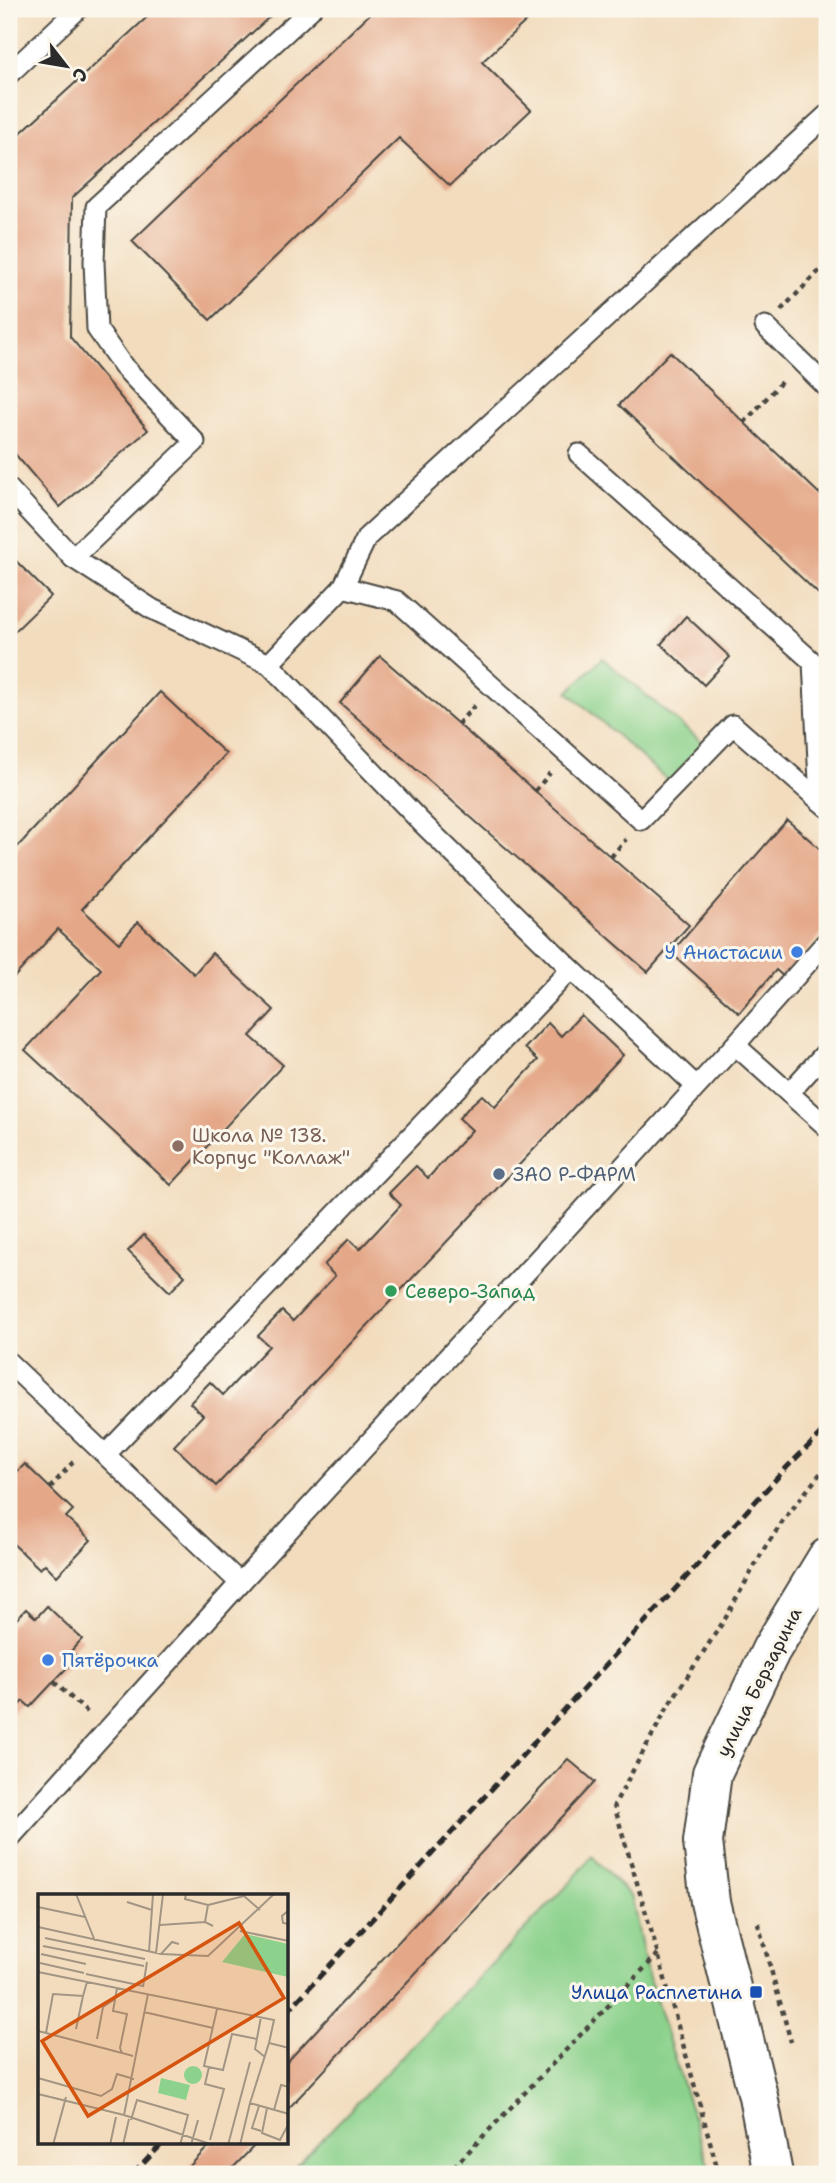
<svg xmlns="http://www.w3.org/2000/svg" width="836" height="2183" font-family="'Shantell Sans',sans-serif">
<style>
.green{fill:#8cd28c;stroke:#5c7e5c;stroke-width:2}
.building{fill:#e4a788}
.lines{fill:none;stroke-linecap:round;stroke-linejoin:round}
.service-casing{stroke:#494641;stroke-width:23}
.tertiary-casing{stroke:#494641;stroke-width:42}
.path{stroke:#494641;stroke-width:4.5;stroke-dasharray:5 5;stroke-linecap:butt}
.service{stroke:#fff;stroke-width:19}
.tertiary{stroke:#fff;stroke-width:38}
.rail{stroke:#2b2b2b;stroke-width:5;stroke-dasharray:10 5;stroke-linecap:butt}
.shop-dot{fill:#3f7fe0;stroke:#fbf7ec;stroke-width:2.5}
.education-dot{fill:#8d6e63;stroke:#fbf7ec;stroke-width:2.5}
.service-dot{fill:#5c6f8a;stroke:#fbf7ec;stroke-width:2.5}
.leisure-dot{fill:#2e9e5b;stroke:#fbf7ec;stroke-width:2.5}
.transit-dot{fill:#1a4fb4;stroke:#fbf7ec;stroke-width:2.5}
.labels{text-anchor:middle;dominant-baseline:central;stroke-width:6;stroke-linejoin:round;paint-order:stroke}
.shop-label{font-size:19px;fill:#366cbe;stroke:#fbf7ec;text-anchor:end}
.education-label{font-size:19px;fill:#785e54;stroke:#fbf7ec;text-anchor:start}
.service-label{font-size:19px;fill:#4e5e75;stroke:#fbf7ec;text-anchor:start}
.leisure-label{font-size:19px;fill:#27864d;stroke:#fbf7ec;text-anchor:start}
.street-label{font-size:19px;fill:#2b2b2b;stroke:#fbf7ec}
.transit-label{font-size:19px;fill:#164399;stroke:#fbf7ec;text-anchor:end}
.inset-road{fill:none;stroke:#a29583;stroke-width:2}
.view{fill:#d5540f;fill-opacity:0.15;stroke:#d5540f;stroke-width:3.5}
.inset-edge{fill:none;stroke:#2b2b2b;stroke-width:3.5}
</style>
<rect width="100%" height="100%" fill="#fbf7ec"/>
<filter id="ink" filterUnits="userSpaceOnUse"><feTurbulence type="fractalNoise" baseFrequency=".0143" numOctaves="2"/><feDisplacementMap in="SourceGraphic" scale="14" xChannelSelector="R" yChannelSelector="G"/><feConvolveMatrix kernelMatrix="1 2 1 2 8 2 1 2 1" color-interpolation-filters="sRGB"/></filter>
<filter id="wash" filterUnits="userSpaceOnUse"><feTurbulence type="fractalNoise" baseFrequency=".00686" numOctaves="4" result="noise"/><feDisplacementMap in="SourceGraphic" scale="28" xChannelSelector="R" yChannelSelector="G"/><feGaussianBlur stdDeviation="1.57" result="paint"/><feColorMatrix in="noise" values="0 0 0 0 0 0 0 0 0 0 0 0 0 0 0 0 0 1.4 0 .05"/><feComposite in="paint" operator="in"/></filter>
<g filter="url(#wash)">
<rect width="100%" height="100%" fill="#f2dcbd"/>
<g class="green">
<polygon points="602,658 710,749 674,786 568,692"/>
<polygon points="592,1856 632,1898 646,1968 711,2174 288,2174 571,1882"/>
</g>
<g id="blocks">
<g class="building">
<polygon points="156,9 278,9 72,198 70,337 148,430 60,507 9,447 9,130 16,137"/>
<polygon points="375,9 539,9 482,62 531,110 450,186 399,138 210,320 132,241"/>
<polygon points="670,352 827,501 827,602 619,405"/>
<polygon points="9,554 51,596 9,637"/>
<polygon points="686,616 730,657 704,685 661,644"/>
<polygon points="380,656 689,925 648,972 340,703"/>
<polygon points="160,692 226,754 82,909 119,943 138,922 194,974 212,953 274,1010 250,1036 283,1065 171,1185 25,1050 101,969 58,929 9,983 9,856"/>
<polygon points="787,820 827,855 827,928 784,977 776,970 739,1013 671,953"/>
<polygon points="581,1015 623,1055 216,1486 174,1446 203,1415 190,1403 210,1382 223,1395 269,1346 258,1336 282,1311 293,1321 335,1276 324,1265 349,1239 360,1249 401,1205 389,1193 416,1166 428,1178 472,1130 459,1118 471,1105 482,1095 495,1107 538,1060 525,1048 548,1023 561,1036"/>
<polygon points="144,1235 185,1276 170,1292 128,1251"/>
<polygon points="9,1462 18,1471 25,1464 73,1510 66,1517 91,1540 57,1576 45,1564 40,1569 9,1540"/>
<polygon points="47,1606 82,1639 71,1651 77,1657 30,1707 23,1701 9,1716 9,1627 26,1609 36,1618"/>
<polygon points="568,1759 595,1782 287,2110 287,2062"/>
<polygon points="212,2143 257,2143 227,2174 182,2174"/>
</g>
</g>
</g>
<g filter="url(#ink)">
<use href="#blocks" fill-opacity="0" stroke="#494641" stroke-width="2"/>
<g class="lines">
<g class="service-casing">
<g id="service">
<polyline points="9,74 78,9"/>
<polyline points="765,326 827,387"/>
<polyline points="579,454 813,662 820,801"/>
<polyline points="9,489 73,558 152,609 269,664 421,822 571,969 696,1086"/>
<polyline points="73,558 195,442 123,366 97,329 94,262 96,207 311,9"/>
<polyline points="343,587 367,537 827,115"/>
<polyline points="269,664 343,587 397,601 641,820 733,725 827,807"/>
<polyline points="735,1045 827,1127"/>
<polyline points="789,1093 827,1051"/>
<polyline points="9,1363 240,1583"/>
<polyline points="106,1454 571,969"/>
<polyline points="9,1839 240,1583 735,1045 827,941"/>
</g>
</g>
<g class="tertiary-casing">
<polyline id="tertiary" points="773,2174 758,2096 710,1902 703,1842 712,1773 771,1650 827,1558"/>
</g>
<g class="path">
<polyline points="781,310 827,263"/>
<polyline points="744,423 784,379"/>
<polyline points="820,494 827,487"/>
<polyline points="458,724 476,704"/>
<polyline points="535,791 550,773"/>
<polyline points="611,857 626,839"/>
<polyline points="50,1488 75,1460"/>
<polyline points="54,1682 89,1714"/>
<polyline points="758,1923 791,2042"/>
<polyline points="447,2174 658,1954"/>
<polyline points="719,2174 658,1954 614,1805 670,1703 725,1619 764,1549 786,1517 827,1465"/>
</g>
<use href="#service" class="service"/>
<use href="#tertiary" class="tertiary"/>
<g class="rail">
<polyline points="287,2012 788,1466 827,1428"/>
<polyline points="133,2174 163,2143"/>
</g>
</g>
</g>
<g class="shop-dot">
<circle cx="797" cy="952" r="7"/>
<circle cx="48" cy="1660" r="7"/>
</g>
<circle class="education-dot" cx="178" cy="1146" r="7"/>
<circle class="service-dot" cx="499" cy="1174" r="7"/>
<circle class="leisure-dot" cx="391" cy="1291" r="7"/>
<rect class="transit-dot" x="749" y="1985" width="14" height="14" rx="3.5"/>
<g class="labels">
<g class="shop-label">
<text x="783" y="952">У Анастасии</text>
<text x="62" y="1660" text-anchor="start">Пятёрочка</text>
</g>
<g class="education-label">
<text x="192" y="1135">Школа № 138.<tspan x="192" dy="22">Корпус "Коллаж"</tspan></text>
</g>
<g class="service-label">
<text x="513" y="1174">ЗАО Р-ФАРМ</text>
</g>
<g class="leisure-label">
<text x="405" y="1291">Северо-Запад</text>
</g>
<g class="street-label">
<text transform="translate(759 1682) rotate(-63)">улица Берзарина</text>
</g>
<g class="transit-label">
<text x="742" y="1992">Улица Расплетина</text>
</g>
</g>
<g transform="translate(38 1894)">
<rect width="250" height="250" fill="#f2dcbd"/>
<path d="M207,40L250,50V83L184,68ZM146 181a9 9 0 1 1 18 0a9 9 0 1 1-18 0ZM123,184L152,191L148,206L120,199Z" fill="#8cd28c"/>
<path class="inset-road" d="M38,0L57,47M59,0H84M148,0L147,5L170,11L167,28L175,32M89,8L114,16M170,11L206,2L222,16M0,13L47,23M251,16L244,22L245,29L251,30M122,31L167,28M0,33L123,60L170,62L236,0M202,37L251,47M7,44L107,65M5,52L106,72M111,58L115,0M118,59L125,0M3,60L48,70M123,60L134,48L141,50M2,69L46,79M0,78L236,126L231,149M48,80L105,92M105,93L109,68M79,94L75,117L89,120L82,154L84,159L95,162M179,115L166,172L185,176L194,140L219,145M106,118L175,134M223,123L217,155L227,163M38,135L45,102M0,137L8,139L15,100L45,102L49,88M8,139L84,159M59,145L65,113L77,105M251,154L231,149L212,209L251,220M171,173L167,190L186,195L172,246M0,184L63,202L74,195L79,180L96,185M0,200L86,221L110,100M221,212L214,234L223,237M229,214L224,239L242,246L251,229M236,216L243,191L251,193M86,221L175,251M93,226L99,206L150,221L142,251M15,251L28,203M72,251L78,223M85,251L91,225M153,251L160,226M190,251L212,168M202,251L212,209"/>
<path class="view" d="M201,29L246,104L50,222L4,147Z"/>
<rect width="250" height="250" class="inset-edge"/>
</g>
<rect width="836" height="2183" fill="none" stroke="#fbf7ec" stroke-width="35"/>
<g transform="translate(66 66) rotate(121)" stroke="#fbf7ec" stroke-width="5" paint-order="stroke">
<path d="M0-5L12 26L0 18L-12 26Z" fill="#2b2b2b"/>
<text y="-10" font-size="19" font-weight="bold" text-anchor="middle" fill="#2b2b2b">С</text>
</g>
</svg>
